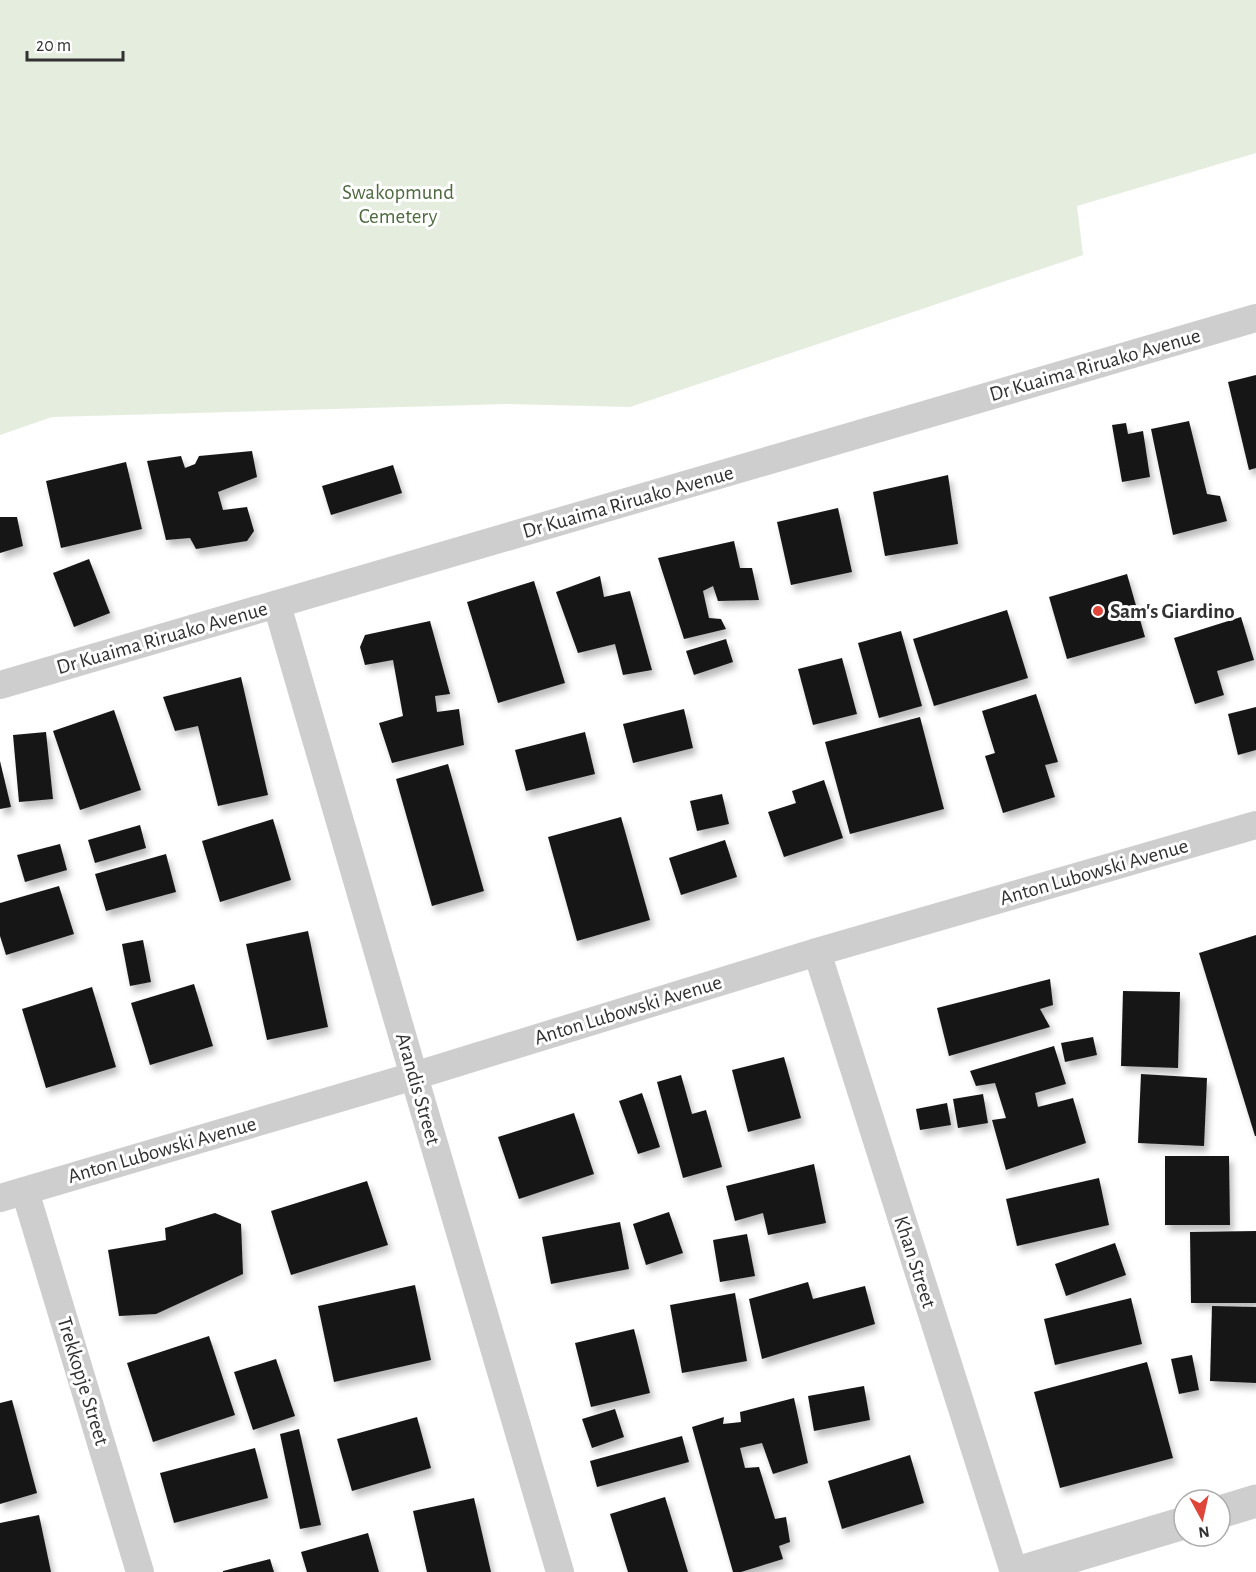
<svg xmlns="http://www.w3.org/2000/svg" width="1256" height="1572" font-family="'Alegreya Sans',sans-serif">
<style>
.green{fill:#e5eddf}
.building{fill:#181818;filter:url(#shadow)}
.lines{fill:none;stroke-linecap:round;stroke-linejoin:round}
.minor{stroke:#cecece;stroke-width:28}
.tertiary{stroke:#cecece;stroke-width:33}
.poi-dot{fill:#e0453a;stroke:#fff;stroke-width:2}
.labels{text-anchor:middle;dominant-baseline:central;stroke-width:6;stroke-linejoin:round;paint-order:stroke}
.park-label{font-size:21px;fill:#4d6b3f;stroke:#fff}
.street-label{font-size:21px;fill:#313131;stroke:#fff}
.poi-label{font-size:21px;font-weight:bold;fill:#313131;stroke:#fff;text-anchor:start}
</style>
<defs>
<filter id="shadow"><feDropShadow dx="3.5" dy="6" stdDeviation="3" flood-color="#0004"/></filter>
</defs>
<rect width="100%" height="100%" fill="#fff"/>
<polygon class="green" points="0,0 1256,0 1256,153 1077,206 1083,255 630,407 507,404 52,417 0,435"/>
<g class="building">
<polygon points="1256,375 1256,468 1249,470 1228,382"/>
<polygon points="1189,421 1207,494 1220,496 1227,521 1173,535 1151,429"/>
<polygon points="1126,423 1128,434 1143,431 1150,477 1122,482 1112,425"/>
<polygon points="252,451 257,477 218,492 223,510 247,507 254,531 247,541 196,549 190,538 166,540 147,461 181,456 185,468 195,464 199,456"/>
<polygon points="126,462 142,529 61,548 46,481"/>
<polygon points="393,465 402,493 331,515 322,486"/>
<polygon points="948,475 958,544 885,556 873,492"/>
<polygon points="838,508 852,572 791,585 777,522"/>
<polygon points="0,517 17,517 23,546 0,553"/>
<polygon points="734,541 740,568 752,568 759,600 718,601 713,586 703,591 709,618 721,619 726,629 684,639 658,558"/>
<polygon points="89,559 110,613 74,627 53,573"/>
<polygon points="1127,574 1145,637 1067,659 1049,597"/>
<polygon points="600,576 604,597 630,591 652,670 623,675 615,644 578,653 556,592"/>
<polygon points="534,581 565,683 498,703 467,602"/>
<polygon points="1007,610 1028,678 934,706 913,639"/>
<polygon points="1241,617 1254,660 1217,671 1224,695 1195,704 1174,638"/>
<polygon points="430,621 450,694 435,696 437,712 459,709 464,745 392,763 379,723 403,716 393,660 365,665 360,647 365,635"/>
<polygon points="901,631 922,706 879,718 858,643"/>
<polygon points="726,639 733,662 694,675 686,651"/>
<polygon points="842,658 857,714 813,725 798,669"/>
<polygon points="241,677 268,795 218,806 198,726 175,731 163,697"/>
<polygon points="1036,694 1058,762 1045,765 1055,797 1003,813 985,756 995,753 982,711"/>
<polygon points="1256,707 1256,750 1238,755 1228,714"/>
<polygon points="684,709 693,748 633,763 623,724"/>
<polygon points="114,710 141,790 80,810 53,731"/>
<polygon points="920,717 944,809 850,834 825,742"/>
<polygon points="46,732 53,799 19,802 13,735"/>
<polygon points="585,732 595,774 526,791 515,750"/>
<polygon points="0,761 11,807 0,809"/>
<polygon points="448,764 484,891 432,906 396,779"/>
<polygon points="824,780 843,838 784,857 768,812 796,803 792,791"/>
<polygon points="722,794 729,824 697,831 690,801"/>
<polygon points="621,817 650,920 577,941 548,837"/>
<polygon points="273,819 291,880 220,902 202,841"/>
<polygon points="140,825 146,848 95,863 88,840"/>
<polygon points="725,840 737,877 681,895 669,858"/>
<polygon points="60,844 67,870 25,882 17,855"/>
<polygon points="166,854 176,892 106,911 95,874"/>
<polygon points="59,886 74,934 6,955 0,936 0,903"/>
<polygon points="308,931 328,1027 267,1040 246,944"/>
<polygon points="1256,935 1256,1136 1255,1136 1199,953"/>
<polygon points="143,940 151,982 130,986 122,944"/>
<polygon points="1050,979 1053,1005 1040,1009 1050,1027 949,1056 937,1008"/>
<polygon points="194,984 213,1046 150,1065 131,1003"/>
<polygon points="92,987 116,1067 46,1088 22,1009"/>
<polygon points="1123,991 1180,992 1178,1068 1121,1066"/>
<polygon points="1093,1037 1097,1055 1065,1062 1061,1043"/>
<polygon points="1054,1046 1066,1084 1035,1093 1038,1107 1073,1098 1086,1143 1006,1170 992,1120 1006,1118 995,1083 976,1086 970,1071"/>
<polygon points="784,1057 801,1118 748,1132 732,1070"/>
<polygon points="1141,1074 1207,1078 1204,1146 1138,1143"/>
<polygon points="681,1075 692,1114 706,1110 722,1167 683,1178 657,1082"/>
<polygon points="642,1093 660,1147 638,1154 619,1101"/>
<polygon points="983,1094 988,1123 958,1128 953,1099"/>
<polygon points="947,1103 951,1125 920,1130 916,1109"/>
<polygon points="574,1113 594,1174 519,1199 498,1137"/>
<polygon points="1165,1156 1229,1156 1230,1225 1165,1225"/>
<polygon points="814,1164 826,1223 768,1235 763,1213 735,1221 726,1186"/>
<polygon points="1099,1178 1109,1225 1017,1246 1006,1199"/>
<polygon points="367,1181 388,1245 291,1275 271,1211"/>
<polygon points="669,1212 683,1253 646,1265 633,1224"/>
<polygon points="215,1213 241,1224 243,1274 156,1314 119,1316 108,1250 166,1240 165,1228"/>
<polygon points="620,1222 629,1269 551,1284 542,1237"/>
<polygon points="1256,1231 1256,1303 1191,1303 1190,1232"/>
<polygon points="747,1234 755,1276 720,1282 713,1240"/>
<polygon points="1115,1243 1126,1275 1066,1296 1055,1264"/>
<polygon points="808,1282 813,1299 865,1286 875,1324 762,1359 749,1299"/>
<polygon points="415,1285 431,1360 334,1382 318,1306"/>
<polygon points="735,1293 747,1361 682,1373 670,1305"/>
<polygon points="1131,1298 1142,1344 1055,1365 1044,1319"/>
<polygon points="1212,1306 1256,1307 1256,1383 1210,1381"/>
<polygon points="634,1329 650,1393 591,1407 575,1343"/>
<polygon points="209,1336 235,1415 153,1442 127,1363"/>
<polygon points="1192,1355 1199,1390 1179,1394 1171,1359"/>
<polygon points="276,1359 295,1416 253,1430 234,1372"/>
<polygon points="1147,1362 1173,1458 1060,1488 1034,1392"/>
<polygon points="864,1386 870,1420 814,1431 808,1396"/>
<polygon points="794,1398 808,1463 773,1474 762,1443 740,1448 745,1468 759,1467 775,1519 786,1517 790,1542 779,1546 783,1559 741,1572 733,1572 692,1427 724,1417 723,1424 741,1422 740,1412"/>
<polygon points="12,1400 37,1493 0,1504 0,1403"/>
<polygon points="615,1409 624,1437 592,1448 582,1419"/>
<polygon points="417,1417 431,1468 352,1491 337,1439"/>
<polygon points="299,1429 321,1525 300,1529 280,1434"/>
<polygon points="682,1436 689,1462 597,1487 590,1461"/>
<polygon points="255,1448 268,1498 174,1523 160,1473"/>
<polygon points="910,1455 924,1503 842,1529 828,1481"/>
<polygon points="665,1497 688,1572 628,1572 610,1514"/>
<polygon points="474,1498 491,1572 427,1572 413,1511"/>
<polygon points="39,1515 51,1572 0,1572 0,1523"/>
<polygon points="368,1533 379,1572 307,1572 301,1552"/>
<polygon points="270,1559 274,1572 223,1572 223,1571"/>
</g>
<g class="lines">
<g class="minor">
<polyline points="277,605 414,1076 560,1572"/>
<polyline points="0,685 1256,318"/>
<polyline points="817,952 1014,1572"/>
<polyline points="25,1191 140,1572"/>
<polyline points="0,1198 414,1076 817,952 1256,825"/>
</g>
<g class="tertiary">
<polyline points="1220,1512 1256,1501"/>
<polyline points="1020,1572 1184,1523"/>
</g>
</g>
<circle class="poi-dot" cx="1098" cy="611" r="6"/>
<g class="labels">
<g class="park-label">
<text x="398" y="192">Swakopmund<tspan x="398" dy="24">Cemetery</tspan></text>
</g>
<g class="street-label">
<text transform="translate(1095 365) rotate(-16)">Dr Kuaima Riruako Avenue</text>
<text transform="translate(628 502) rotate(-16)">Dr Kuaima Riruako Avenue</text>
<text transform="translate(162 638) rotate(-16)">Dr Kuaima Riruako Avenue</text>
<text transform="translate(1094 872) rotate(-16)">Anton Lubowski Avenue</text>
<text transform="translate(628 1010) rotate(-17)">Anton Lubowski Avenue</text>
<text transform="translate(418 1089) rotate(74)">Arandis Street</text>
<text transform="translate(162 1150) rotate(-16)">Anton Lubowski Avenue</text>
<text transform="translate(915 1262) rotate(72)">Khan Street</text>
<text transform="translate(83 1381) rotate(73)">Trekkopje Street</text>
</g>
<g class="poi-label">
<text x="1110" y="611">Sam's Giardino</text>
</g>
</g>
<g transform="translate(1202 1518) rotate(172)"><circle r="28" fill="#ffffff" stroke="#adadad" stroke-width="1.5"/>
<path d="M0-4.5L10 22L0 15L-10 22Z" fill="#e0453a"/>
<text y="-9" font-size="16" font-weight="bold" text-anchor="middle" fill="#313131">N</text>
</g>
<path d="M27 51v9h96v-9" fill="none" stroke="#313131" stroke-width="3"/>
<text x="36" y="51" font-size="18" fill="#313131" stroke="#ffffff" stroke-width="4.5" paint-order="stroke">20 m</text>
</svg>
